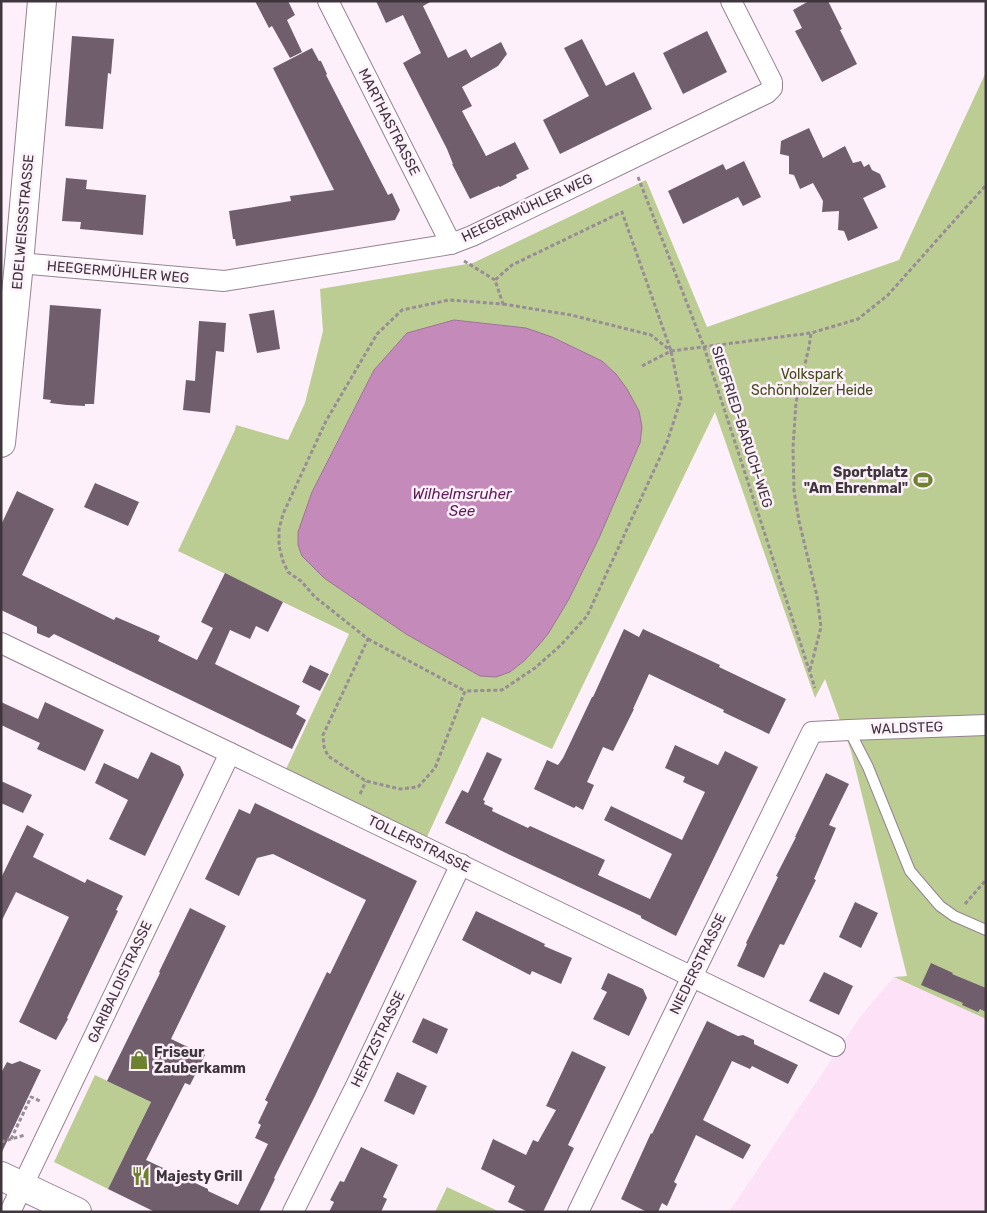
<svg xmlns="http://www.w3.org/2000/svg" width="987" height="1213" font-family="Rubik,sans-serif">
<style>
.built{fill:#fde1f7}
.green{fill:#bccd93;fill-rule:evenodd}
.water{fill:#c48bba;stroke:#9c7294}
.building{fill:#705e6d}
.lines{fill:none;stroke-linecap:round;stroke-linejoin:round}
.lane-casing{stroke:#968292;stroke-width:12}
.street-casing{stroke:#968292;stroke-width:22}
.secondary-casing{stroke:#968292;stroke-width:30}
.path{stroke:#988d95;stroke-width:3;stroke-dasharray:4 2.5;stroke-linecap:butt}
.lane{stroke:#fff;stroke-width:10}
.street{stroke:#fff;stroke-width:20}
.secondary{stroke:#fff;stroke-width:28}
.labels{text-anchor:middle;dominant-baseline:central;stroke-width:5;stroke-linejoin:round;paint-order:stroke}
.street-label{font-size:14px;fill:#3e363c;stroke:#fdf0fa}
.park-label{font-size:14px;fill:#414c1a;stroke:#fdf0fa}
.poi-label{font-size:14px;font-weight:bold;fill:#3e363c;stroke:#fdf0fa;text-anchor:start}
.water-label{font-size:15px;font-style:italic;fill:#5f1a56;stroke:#fdf0fa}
</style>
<rect width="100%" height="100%" fill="#fdf0fa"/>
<polygon class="built" points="894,977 986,1019 986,1212 729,1212 860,1017"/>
<g class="green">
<path d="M986,72V1019L894,977L907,976L851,751L825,679L815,698L715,412L552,749L482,717L427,837L286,769L349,634L178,551L235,430L236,425L288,440L305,403L323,331L320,289L473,263L646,180L707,327L899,260ZM454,320L526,328L552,337L602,361L616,374L640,443L599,538L569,599L548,634L538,646L524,661L510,672L480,676L406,634L324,578L312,492L339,438L374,370L407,334Z"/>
<polygon points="95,1075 151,1102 108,1189 54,1162"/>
<polygon points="447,1187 500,1212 435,1212"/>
</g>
<polygon class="water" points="454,320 526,328 552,337 602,361 616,374 627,389 639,411 642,427 640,443 599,538 569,599 548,634 538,646 524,661 510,672 496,677 480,676 406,634 324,578 302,556 298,545 298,532 312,492 374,370 407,333"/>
<g class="building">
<polygon points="255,1 288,1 295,15 287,20 302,52 290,58 272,26 269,28"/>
<polygon points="376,1 432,1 423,6 448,58 466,49 471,58 501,42 507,54 498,66 462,87 472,106 462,111 486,156 515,142 529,169 516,175 517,178 500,187 499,186 470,199 452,164 453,164 447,149 403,63 421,53 403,15 386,23"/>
<polygon points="809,1 828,1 842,29 840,30 857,64 822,82 795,31 802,28 793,10"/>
<polygon points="707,31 727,72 683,94 663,53"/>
<polygon points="72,36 114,39 111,74 108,73 103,129 65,126"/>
<polygon points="582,39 606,86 634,72 652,109 560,154 543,120 589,96 564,48"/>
<polygon points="312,48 319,61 321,61 327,74 326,75 388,195 392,193 400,210 395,220 236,246 235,239 233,239 229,211 291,201 290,196 334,190 273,68"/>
<polygon points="809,128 823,158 845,146 853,163 861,161 864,167 869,164 872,170 880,174 886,187 863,198 878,228 848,241 844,231 838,230 839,211 822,212 823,201 813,183 800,189 794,175 789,174 789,156 780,154 781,141"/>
<polygon points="744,161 761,197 743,206 738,197 683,224 668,191 723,164 726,170"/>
<polygon points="66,178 87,180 86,189 146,195 143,235 80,229 81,222 62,221"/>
<polygon points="50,305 101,309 94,404 85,404 85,406 67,405 50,403 51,400 43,399"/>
<polygon points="274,310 280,349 257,353 249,314"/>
<polygon points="199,321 226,323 224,352 216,351 210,413 183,410 186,380 195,381"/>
<polygon points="95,483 139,502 128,526 84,507"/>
<polygon points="17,491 54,509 22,575 114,620 116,617 160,636 158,641 197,660 213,628 201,622 225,573 283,602 268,632 256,626 250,639 230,630 215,664 300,706 296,714 306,720 292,749 54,634 49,638 37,633 37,627 1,610 1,525"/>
<polygon points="624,629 639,637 643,629 720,665 719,667 786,699 769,734 723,712 724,710 649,674 633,709 634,709 613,751 603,747 587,782 594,785 583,810 576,806 574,808 534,789 547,760 558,765 563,758 592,697 593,697"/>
<polygon points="310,665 329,674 320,691 302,682"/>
<polygon points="1,702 38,719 45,702 104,730 85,771 37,749 40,743 1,725"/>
<polygon points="675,745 718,765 725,751 758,767 676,936 641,918 641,916 510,855 445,823 462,790 468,793 487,752 502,759 483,800 485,801 484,804 493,808 492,811 528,828 530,826 605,860 598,875 650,899 672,854 604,820 611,806 682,840 705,792 683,782 685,777 665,768"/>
<polygon points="151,752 180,766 184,775 145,856 109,839 128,800 95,783 104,763 138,779"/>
<polygon points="826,773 849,784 829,825 836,828 814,879 816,880 784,945 780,944 764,978 737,966 747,944 746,943 778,877 776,876 796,837 795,837"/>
<polygon points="1,781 32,795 23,813 1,803"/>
<polygon points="255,803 417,881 315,1096 274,1178 275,1179 259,1212 155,1212 108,1189 151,1102 107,1081 160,973 159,972 190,908 226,926 171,1039 205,1055 190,1085 185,1083 146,1160 208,1189 208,1191 238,1205 268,1144 255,1138 261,1125 258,1123 268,1102 265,1100 327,972 330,974 366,900 273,854 257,858 239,896 205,879 239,809 250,814"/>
<polygon points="27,825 44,834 33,857 85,883 87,879 123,896 116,910 118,911 67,1018 68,1019 56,1040 19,1022 69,917 16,892 1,922 1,878"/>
<polygon points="855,902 878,913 861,948 839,937"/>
<polygon points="476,911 545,944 544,946 572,958 561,984 532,971 530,975 462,940"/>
<polygon points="931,963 953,973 952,974 986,988 986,1012 980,1009 978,1012 962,1005 963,1003 921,985"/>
<polygon points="824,972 853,986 839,1015 809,1001"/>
<polygon points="608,973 643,989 647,998 629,1036 593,1019 607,992 601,989"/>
<polygon points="423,1018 448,1029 437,1054 412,1042"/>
<polygon points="707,1021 738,1036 743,1035 754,1040 754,1044 798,1065 788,1084 752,1066 750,1069 732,1061 703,1120 751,1145 743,1159 696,1135 674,1182 677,1184 667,1206 662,1203 658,1212 647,1212 621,1199 651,1133 652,1134"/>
<polygon points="572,1051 606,1067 568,1145 574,1148 543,1212 528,1212 508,1202 515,1186 481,1169 493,1139 526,1155 533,1140 538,1142 556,1110 546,1106"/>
<polygon points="20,1061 41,1070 1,1154 1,1073 7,1062 12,1064"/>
<polygon points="397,1072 427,1086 414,1115 384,1101"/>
<polygon points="361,1147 398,1165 383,1197 387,1199 381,1212 329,1212 334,1202 330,1200 340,1181 344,1182"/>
</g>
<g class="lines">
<g class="lane-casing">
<polyline id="lane" points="849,730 868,767 910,871 940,906 954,916 986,930"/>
</g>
<g class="street-casing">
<g id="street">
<polyline points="328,1 451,244"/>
<polyline points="19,263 224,281 451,244 472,236 767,93 772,88 772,82 731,1"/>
<polyline points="1,643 230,753 835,1046"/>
<polyline points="10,1212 230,753"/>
<polyline points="293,1212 356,1086 461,864"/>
<polyline points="578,1212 685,991 812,732 849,730 986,725"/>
</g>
</g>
<g class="secondary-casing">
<g id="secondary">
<polyline points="1,443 19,263 42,1"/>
<polyline points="1,1176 77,1212"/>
</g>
</g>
<g class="path">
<polyline points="638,177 704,347 815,688"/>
<polyline points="464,261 495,280 503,304 449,300 402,310 377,334 326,421 283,514 279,529 279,546 283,561 288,572 301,581 315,597 368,639 323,735 324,747 328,756 366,781 400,789 418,787 435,768 465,691 502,690 535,668 561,645 587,616 667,442 681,399 671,351 622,212 512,265 495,280"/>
<polyline points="503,304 571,315 651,335 671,351"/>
<polyline points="642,366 671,351 811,333 858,319 888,295 986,185"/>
<polyline points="368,639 465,691"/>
<polyline points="810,670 821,627 817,596 799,521 794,491 793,448 796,402 809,347 811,333"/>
<polyline points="360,794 366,781"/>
<polyline points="965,904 986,880"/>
<polyline points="11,1139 31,1097 40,1101"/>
<polyline points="1,1142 25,1135"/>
</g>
<use href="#lane" class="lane"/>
<use href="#street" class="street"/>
<use href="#secondary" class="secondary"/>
</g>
<defs>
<g id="stadium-bare" transform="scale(1.5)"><path d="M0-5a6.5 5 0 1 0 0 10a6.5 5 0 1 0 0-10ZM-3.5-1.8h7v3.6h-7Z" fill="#6e8131" stroke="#fdf0fa" stroke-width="2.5" paint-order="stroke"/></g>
<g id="shop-bare" transform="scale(1.5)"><path d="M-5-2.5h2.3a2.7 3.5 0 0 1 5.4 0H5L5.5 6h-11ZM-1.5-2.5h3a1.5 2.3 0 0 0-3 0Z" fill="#6e8131" stroke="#fdf0fa" stroke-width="2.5" paint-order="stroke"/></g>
<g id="restaurant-bare" transform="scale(1.5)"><path d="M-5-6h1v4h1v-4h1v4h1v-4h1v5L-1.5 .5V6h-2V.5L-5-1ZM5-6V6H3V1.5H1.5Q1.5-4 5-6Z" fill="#6e8131" stroke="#fdf0fa" stroke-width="2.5" paint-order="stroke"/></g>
</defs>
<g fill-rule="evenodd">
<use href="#stadium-bare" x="923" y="480"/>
<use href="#shop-bare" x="139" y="1060"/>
<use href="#restaurant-bare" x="141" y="1176"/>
</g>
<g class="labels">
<g class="street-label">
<text transform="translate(389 122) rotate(63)">MARTHASTRASSE</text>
<text transform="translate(527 208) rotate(-25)">HEEGERMÜHLER WEG</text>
<text transform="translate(23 222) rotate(-85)">EDELWEISSSTRASSE</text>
<text transform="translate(118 272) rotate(5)">HEEGERMÜHLER WEG</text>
<text transform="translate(742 427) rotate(72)">SIEGFRIED-BARUCH-WEG</text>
<text transform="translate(907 728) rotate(-2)">WALDSTEG</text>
<text transform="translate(419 844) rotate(26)">TOLLERSTRASSE</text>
<text transform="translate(698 964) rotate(-64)">NIEDERSTRASSE</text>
<text transform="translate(120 982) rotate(-65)">GARIBALDISTRASSE</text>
<text transform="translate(378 1039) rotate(-64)">HERTZSTRASSE</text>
</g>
<g class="park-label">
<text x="812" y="374">Volkspark<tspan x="812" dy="16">Schönholzer Heide</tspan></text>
</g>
<g class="poi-label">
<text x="908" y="472" text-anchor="end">Sportplatz<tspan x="908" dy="16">"Am Ehrenmal"</tspan></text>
<text x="154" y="1052">Friseur<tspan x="154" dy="16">Zauberkamm</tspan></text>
<text x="156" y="1176">Majesty Grill</text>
</g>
<g class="water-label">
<text x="462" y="494">Wilhelmsruher<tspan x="462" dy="17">See</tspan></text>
</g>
</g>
<rect width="987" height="1213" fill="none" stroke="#3e363c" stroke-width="5"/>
</svg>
